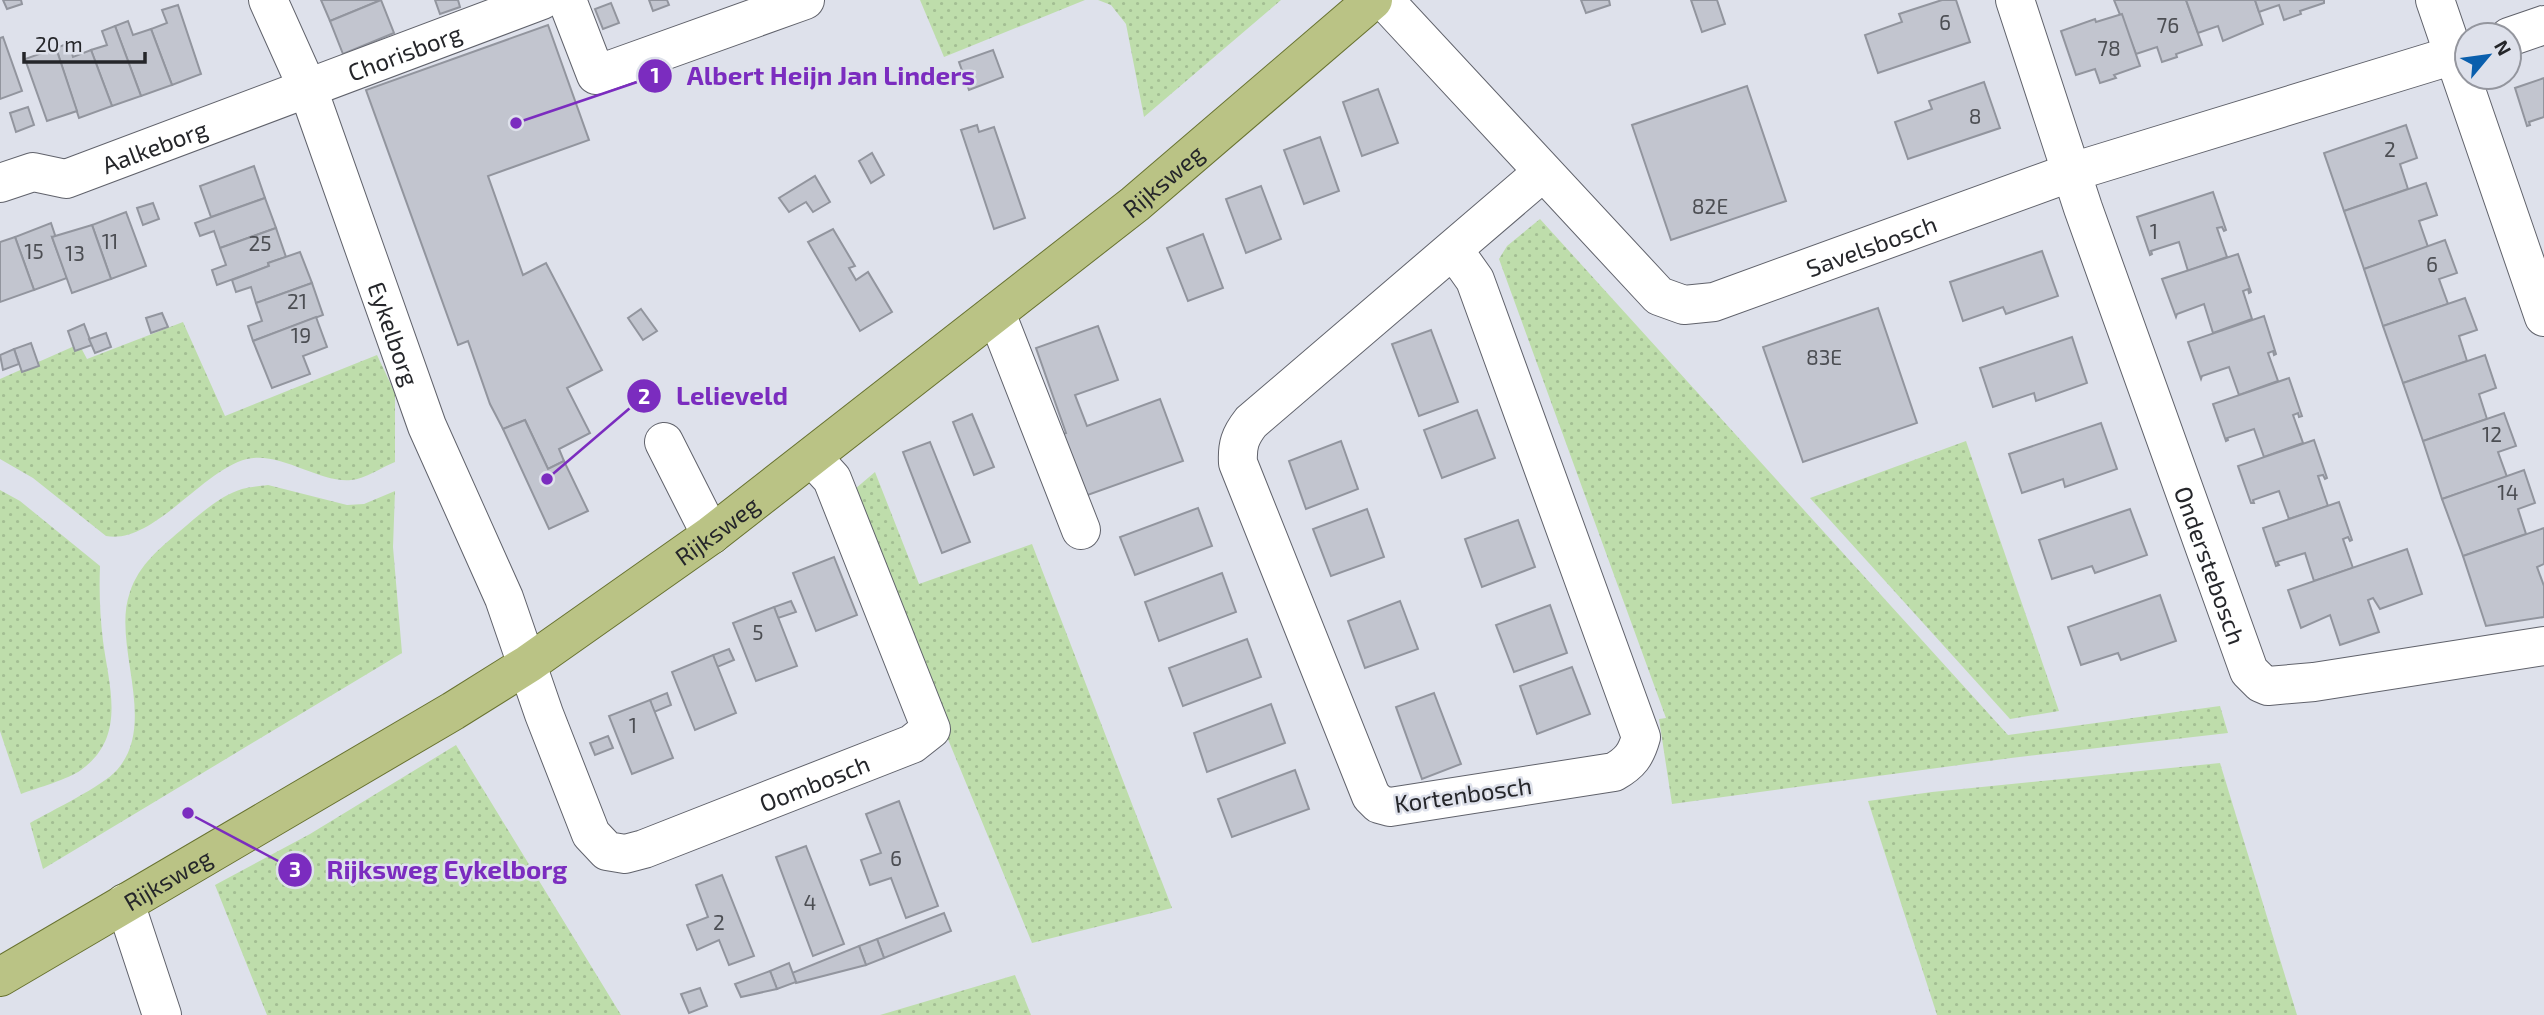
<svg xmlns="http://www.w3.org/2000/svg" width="2544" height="1015" font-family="'Exo 2',sans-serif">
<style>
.green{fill:url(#green-dots)}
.building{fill:#c2c5cf;stroke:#92959e;stroke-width:2}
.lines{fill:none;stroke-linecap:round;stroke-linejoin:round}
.minor-casing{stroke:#60626b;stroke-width:40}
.major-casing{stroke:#687230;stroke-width:40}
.minor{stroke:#fff;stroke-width:38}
.major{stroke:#bac385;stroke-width:38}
.labels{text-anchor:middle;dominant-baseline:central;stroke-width:5;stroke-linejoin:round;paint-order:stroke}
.number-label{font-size:21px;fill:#4c4e53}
.street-label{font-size:24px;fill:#25262a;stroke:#dee1eb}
.leader{fill:none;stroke:#7b2cbf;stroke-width:2.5}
.callout-dot{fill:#7b2cbf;stroke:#dee1eb;stroke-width:2.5}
.mark-label{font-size:21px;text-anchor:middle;font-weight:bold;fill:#fff}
.callout-label{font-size:26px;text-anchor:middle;font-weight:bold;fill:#7b2cbf;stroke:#dee1eb;stroke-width:5;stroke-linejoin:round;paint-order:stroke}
</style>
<defs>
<pattern id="green-dots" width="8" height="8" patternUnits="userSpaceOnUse" patternTransform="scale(1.75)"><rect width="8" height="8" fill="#beddab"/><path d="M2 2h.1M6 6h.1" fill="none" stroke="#a3be93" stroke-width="1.8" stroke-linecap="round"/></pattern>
</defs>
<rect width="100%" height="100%" fill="#dee1eb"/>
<g class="green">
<polygon points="920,0 1085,0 944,57"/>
<polygon points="1098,0 1281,0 1144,117 1126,24 1111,5"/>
<polygon points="1540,219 2008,735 2220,706 2228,733 2011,758 1672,804 1659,719 1666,718 1499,259 1507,246"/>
<path d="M183,322L225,416L377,355L395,393V462C382,467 365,479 351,480C319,483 280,451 247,459C202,470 153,545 106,536L33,478L0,459V379L79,344L87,359Z"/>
<polygon points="1966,441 2059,711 2010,719 1810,498"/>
<polygon points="875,472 919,584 1032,544 1172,908 1032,943 891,601 842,500"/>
<path d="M268,485L347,505L364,504L395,491L393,547L402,653L43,869L30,823C51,811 103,786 117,770C159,722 111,644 130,592C139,565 159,549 180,531C198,516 219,496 242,489C250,487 260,486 268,485Z"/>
<path d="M0,490L20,501L100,566C99,592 100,616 103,641C109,687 127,737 81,770C69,779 37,788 21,794L0,731Z"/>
<polygon points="456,745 621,1015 267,1015 215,885 310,834"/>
<polygon points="2220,763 2297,1015 1937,1015 1868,801 1932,792"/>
<polygon points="1015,975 1031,1015 880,1015"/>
</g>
<g class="building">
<polygon points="3,0 21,0 22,4 7,9"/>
<polygon points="321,0 381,0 330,21"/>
<polygon points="381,0 394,33 343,54 330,21"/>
<polygon points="435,0 458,0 460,7 440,14"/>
<polygon points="649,0 667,0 669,5 653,11"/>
<polygon points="1581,0 1609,0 1610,5 1586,13"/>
<polygon points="1691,0 1717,0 1725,24 1702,32"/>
<polygon points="1942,0 1956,0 1970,42 1878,73 1865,35 1902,22 1899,14"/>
<polygon points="2114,0 2186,0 2202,45 2176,54 2177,57 2162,62 2157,47 2136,54"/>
<polygon points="2186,0 2255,0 2263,24 2223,41 2218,26 2198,33"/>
<polygon points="2255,0 2324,0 2324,3 2300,11 2301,14 2284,20 2279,5 2259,12"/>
<polygon points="611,3 619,23 603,29 595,9"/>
<polygon points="178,5 201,74 172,85 151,29 167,23 162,10"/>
<polygon points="2122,14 2140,66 2114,75 2116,78 2100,83 2095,69 2076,75 2061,31 2095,19 2096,22"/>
<polygon points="128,21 133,35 151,29 172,85 141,96 115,26"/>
<polygon points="548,25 589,140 488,176 523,275 546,263 602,370 567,388 590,433 559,449 564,461 548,469 525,420 503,429 490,404 468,341 458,345 366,90"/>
<polygon points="115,26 141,96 112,106 91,50 107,45 102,31"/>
<polygon points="3,37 22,91 0,99 0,38"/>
<polygon points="69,43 73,57 91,50 112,106 79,118 56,48"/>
<polygon points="56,48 77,111 47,121 25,59"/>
<polygon points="993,50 1003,77 969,90 959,62"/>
<polygon points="2544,78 2544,117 2529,122 2530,125 2527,126 2515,88"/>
<polygon points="1984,82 2000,128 1908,159 1895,122 1932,109 1929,101"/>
<polygon points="1747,86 1786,201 1671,240 1632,125"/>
<polygon points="1378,89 1398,143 1362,156 1343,102"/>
<polygon points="28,107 34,125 16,132 10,113"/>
<polygon points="977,125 979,132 994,127 1025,218 994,229 961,130"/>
<polygon points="2406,125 2417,158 2400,164 2408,189 2344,211 2324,153"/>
<polygon points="1320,137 1339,191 1304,204 1284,150"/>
<polygon points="872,153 884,175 871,183 859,161"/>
<polygon points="254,166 265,198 211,217 200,186"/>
<polygon points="815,176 830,202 813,212 806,202 789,212 779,198"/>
<polygon points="2426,183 2437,215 2419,221 2428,247 2364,269 2344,211"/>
<polygon points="1261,186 1281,239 1246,253 1226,199"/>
<polygon points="2213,192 2226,230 2224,231 2222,227 2217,228 2227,257 2188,271 2179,242 2151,251 2152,254 2150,255 2137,217"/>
<polygon points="265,198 276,228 220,248 214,231 200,236 195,223"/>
<polygon points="153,203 159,219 143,225 137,208"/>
<polygon points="126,212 146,266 111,279 92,225"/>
<polygon points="51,223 56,238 52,237 67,278 34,290 15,237"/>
<polygon points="92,225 111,279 72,293 52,237"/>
<polygon points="276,228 286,257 268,263 269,266 217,285 212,270 226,265 220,248"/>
<polygon points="833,229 855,266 849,268 856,280 868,272 892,312 860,331 808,242"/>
<polygon points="1203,234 1223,288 1188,301 1167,248"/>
<polygon points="15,237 34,290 0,302 0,242"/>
<polygon points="2445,240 2457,273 2439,279 2448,304 2383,326 2364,269"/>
<polygon points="2042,251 2058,296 2006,314 2003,307 1963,321 1950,282"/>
<polygon points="300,252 312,283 256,303 251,287 236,292 232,280 269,266 268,263"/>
<polygon points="2238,254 2251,292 2249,293 2248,289 2243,291 2252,319 2213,333 2204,304 2177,314 2176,317 2162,279"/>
<polygon points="312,283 323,315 253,341 248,326 262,321 256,303"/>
<polygon points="2465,298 2477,330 2459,336 2467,361 2403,383 2383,326"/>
<polygon points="1878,308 1917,423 1803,462 1763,347"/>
<polygon points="641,309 657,331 643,340 628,318"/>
<polygon points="162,313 168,327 151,333 146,318"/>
<polygon points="2264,316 2276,354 2274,355 2273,351 2268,353 2278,381 2239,395 2229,367 2202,376 2201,379 2188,342"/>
<polygon points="316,317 327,347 303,356 310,374 272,388 253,341"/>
<polygon points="84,324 92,345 75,351 68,331"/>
<polygon points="1098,326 1118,380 1075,395 1087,426 1160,399 1183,461 1082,497 1059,435 1066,433 1036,348"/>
<polygon points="1431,330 1458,402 1419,416 1392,344"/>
<polygon points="106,333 111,347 95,353 89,339"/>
<polygon points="2072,337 2087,383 2036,401 2034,393 1993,407 1980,368"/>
<polygon points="31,343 39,366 22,372 14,349"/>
<polygon points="14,349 19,364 3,370 0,355"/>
<polygon points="2485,355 2496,388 2479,394 2487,419 2423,441 2403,383"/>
<polygon points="2289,378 2302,416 2299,417 2298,413 2293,415 2303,443 2264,457 2254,429 2227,438 2228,440 2226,441 2213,404"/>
<polygon points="1477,410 1495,458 1442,478 1424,430"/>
<polygon points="2504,413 2516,446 2498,452 2507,477 2442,499 2423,441"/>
<polygon points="972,414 994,467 974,475 953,422"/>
<polygon points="525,420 548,469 564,461 588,511 549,529 503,429"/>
<polygon points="2101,423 2117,469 2065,487 2063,479 2022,493 2009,454"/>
<polygon points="2314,440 2327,478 2325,479 2323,475 2318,476 2328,506 2289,519 2279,491 2253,500 2254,503 2251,503 2238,466"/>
<polygon points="1341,441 1358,489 1306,509 1289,461"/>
<polygon points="930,442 970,542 942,553 903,452"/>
<polygon points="2524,470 2535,503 2518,509 2526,534 2463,556 2442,499"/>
<polygon points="2339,502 2352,540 2350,541 2348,537 2343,539 2353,568 2314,581 2305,553 2277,562 2279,565 2276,566 2263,528"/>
<polygon points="1198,508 1212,546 1135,575 1120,537"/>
<polygon points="1367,509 1384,557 1331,576 1313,529"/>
<polygon points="2130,509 2147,555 2095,573 2092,566 2052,579 2039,540"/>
<polygon points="1518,520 1535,567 1482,587 1465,539"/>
<polygon points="2544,528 2544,564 2537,567 2544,586 2544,617 2486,626 2463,556"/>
<polygon points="2407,549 2422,594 2380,609 2373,598 2368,600 2379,632 2340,645 2330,615 2301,628 2288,590"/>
<polygon points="834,557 857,615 816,631 793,573"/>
<polygon points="1222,573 1236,612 1159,641 1145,602"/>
<polygon points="2160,595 2176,641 2121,660 2118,653 2081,665 2068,627"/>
<polygon points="791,601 796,612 778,618 774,607"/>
<polygon points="1400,601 1418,649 1365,668 1348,621"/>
<polygon points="1550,605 1567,653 1514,672 1496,625"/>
<polygon points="774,607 797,666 756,681 733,623"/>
<polygon points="1247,639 1261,677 1183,706 1169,668"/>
<polygon points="729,649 734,660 717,667 713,655"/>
<polygon points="713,655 736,713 695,730 672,672"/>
<polygon points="1572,667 1590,714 1537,734 1520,686"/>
<polygon points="667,693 671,705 654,712 650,700"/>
<polygon points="1434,693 1461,764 1422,779 1396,707"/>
<polygon points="650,700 673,758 632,774 609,716"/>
<polygon points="1271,704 1285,743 1207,772 1194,733"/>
<polygon points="608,736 613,748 595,755 590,743"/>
<polygon points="1295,770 1309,809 1232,837 1218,799"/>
<polygon points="899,801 938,906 906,918 891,878 870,885 861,860 881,853 866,814"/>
<polygon points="806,846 844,944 813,956 776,857"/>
<polygon points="722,875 754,956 729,965 719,940 697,950 687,925 708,917 696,885"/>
<polygon points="944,913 951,931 884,958 877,939"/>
<polygon points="877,939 884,958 866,965 859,946"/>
<polygon points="859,946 866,965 796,983 792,973"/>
<polygon points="789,963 796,982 777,989 770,971"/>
<polygon points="770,971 777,989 741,997 735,984"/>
<polygon points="700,988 707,1006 689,1013 681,994"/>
</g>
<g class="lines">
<g class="minor-casing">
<g id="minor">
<path id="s1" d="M268,0L308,89L427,426L504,598L544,714L591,834L607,851L625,854L644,849L912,744L931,729L832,479L812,457"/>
<polyline points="567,0 596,75 805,0"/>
<path id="s2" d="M1384,0L1659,296L1684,305L1714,302L2072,172L2467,51"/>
<path id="s3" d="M2015,0L2083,208L2249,671L2261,683L2268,686L2314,682L2544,646"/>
<polyline points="2435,0 2544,317"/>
<polyline points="2509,37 2544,25"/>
<path id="s4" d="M0,183L33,172L66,179L542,0"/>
<path d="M1453,249L1475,280L1641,737C1636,755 1630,763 1614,772L1390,807L1379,804L1371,796L1238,463C1237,445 1240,436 1251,422L1543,172"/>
<polyline points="996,313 1081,530"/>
<polyline points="664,442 711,535"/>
<polyline points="125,903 162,1015"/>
</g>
</g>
<g class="major-casing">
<g id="major">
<path id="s5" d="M0,977L453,711L528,664L711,535L1135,204L1373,0"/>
</g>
</g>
<use href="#minor" class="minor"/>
<use href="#major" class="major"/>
</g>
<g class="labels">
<g class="number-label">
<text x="1945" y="21">6</text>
<text x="2168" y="24">76</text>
<text x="2109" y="47">78</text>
<text x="1975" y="115">8</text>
<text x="2390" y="148">2</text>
<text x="1710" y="205">82E</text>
<text x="2154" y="230">1</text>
<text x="110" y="240">11</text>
<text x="260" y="242">25</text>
<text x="34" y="250">15</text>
<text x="75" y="252">13</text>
<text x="2432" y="263">6</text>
<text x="297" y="300">21</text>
<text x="301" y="334">19</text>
<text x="1824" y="356">83E</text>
<text x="2492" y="433">12</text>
<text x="2508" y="491">14</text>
<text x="758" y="631">5</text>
<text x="633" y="724">1</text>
<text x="896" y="857">6</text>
<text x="810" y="901">4</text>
<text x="719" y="921">2</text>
</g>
<g class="street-label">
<text stroke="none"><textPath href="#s4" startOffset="430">Chorisborg</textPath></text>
<text stroke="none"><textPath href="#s4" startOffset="163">Aalkeborg</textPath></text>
<text stroke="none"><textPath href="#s5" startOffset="1412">Rijksweg</textPath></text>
<text stroke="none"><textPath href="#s2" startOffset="628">Savelsbosch</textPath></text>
<text stroke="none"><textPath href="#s1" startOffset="357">Eykelborg</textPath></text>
<text stroke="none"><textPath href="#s5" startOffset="845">Rijksweg</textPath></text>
<text stroke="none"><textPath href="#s3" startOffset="598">Onderstebosch</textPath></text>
<text stroke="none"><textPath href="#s1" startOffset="1139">Oombosch</textPath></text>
<text transform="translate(1463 794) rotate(-8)">Kortenbosch</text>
<text stroke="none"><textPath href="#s5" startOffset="194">Rijksweg</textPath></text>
</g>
</g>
<path class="leader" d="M516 123L655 76M547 479L644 396M188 813L295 870"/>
<g class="callout-dot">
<circle cx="516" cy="123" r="7"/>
<circle cx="547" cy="479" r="7"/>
<circle cx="188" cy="813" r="7"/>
<circle cx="655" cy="76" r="18"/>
<circle cx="644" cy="396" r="18"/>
<circle cx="295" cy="870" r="18"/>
</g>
<g class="mark-label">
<text x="655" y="83">1</text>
<text x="644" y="404">2</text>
<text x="295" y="877">3</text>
</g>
<g class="callout-label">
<text x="831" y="85">Albert Heijn Jan Linders</text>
<text x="732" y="405">Lelieveld</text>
<text x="447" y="879">Rijksweg Eykelborg</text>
</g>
<g transform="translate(2488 56) rotate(61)"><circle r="33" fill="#dee1eb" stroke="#94969e" stroke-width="2"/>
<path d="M0-5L12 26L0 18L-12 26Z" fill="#0a5fad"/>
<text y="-10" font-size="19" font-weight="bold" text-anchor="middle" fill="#25262a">N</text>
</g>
<path d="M24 52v10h121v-10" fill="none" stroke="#25262a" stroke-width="3.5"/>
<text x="35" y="52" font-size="21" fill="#25262a" stroke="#dee1eb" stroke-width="5" paint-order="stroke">20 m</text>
</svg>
